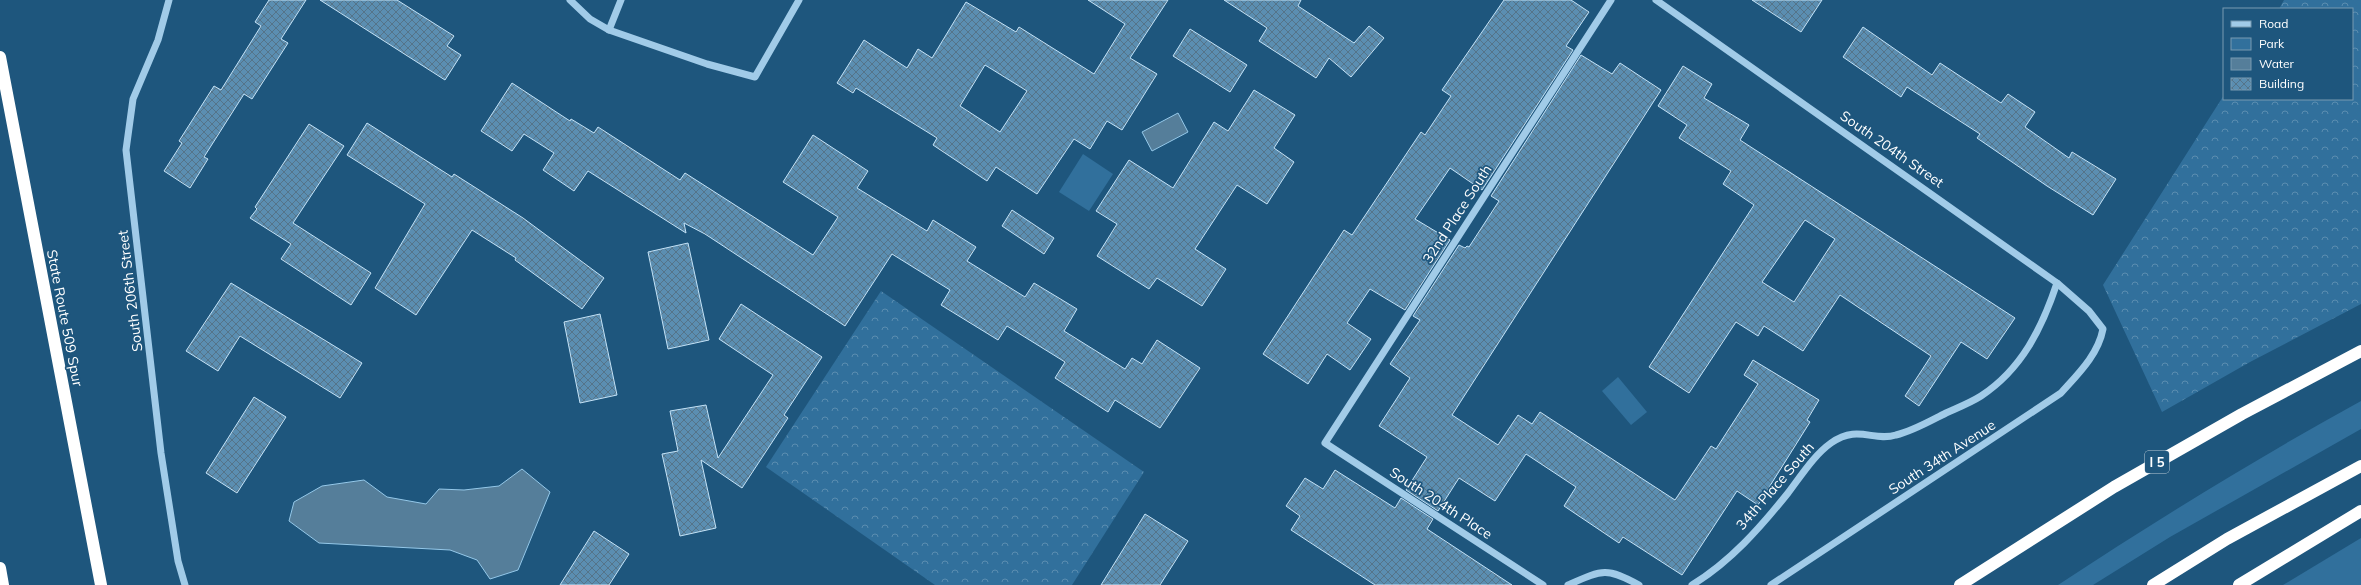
<svg xmlns="http://www.w3.org/2000/svg" width="2361" height="585" font-family="Mulish,sans-serif">
<style>
.green{fill:#31709c}
.forest{fill:url(#forest-crowns)}
.water{fill:#557e9a;stroke:#94c8e9}
.building{fill:url(#building-cross-hatch);stroke:#c4e2f6;fill-rule:evenodd}
.lines{fill:none;stroke-linecap:round;stroke-linejoin:round}
.minor{stroke:#a1cbe8;stroke-width:7}
.highway{stroke:#fff;stroke-width:12}
.labels{text-anchor:middle;dominant-baseline:central;stroke-width:3.5;stroke-linejoin:round;paint-order:stroke}
.shield{fill:#1e567d;stroke:#bcccd8;stroke-width:1}
.shield-label{font-size:13px;font-weight:bold;fill:#fff}
.street-label{font-size:14px;fill:#fff;stroke:#1e567d}
</style>
<defs>
<pattern id="forest-crowns" width="20" height="18" patternUnits="userSpaceOnUse"><rect width="20" height="18" fill="#31709c"/><path d="M2 6a3 3 0 1 1 6 0M12 15a3 3 0 1 1 6 0" fill="none" stroke="#5a8db0"/></pattern>
<pattern id="building-cross-hatch" width="8" height="8" patternUnits="userSpaceOnUse"><rect width="8" height="8" fill="#5b8eb1"/><path d="M0 0l8 8M0 8l8-8" fill="none" stroke="#557489"/></pattern>
</defs>
<rect width="100%" height="100%" fill="#1e567d"/>
<g class="green">
<polygon points="1083,154 1113,174 1089,211 1059,192"/>
<polygon points="1618,377 1647,412 1631,425 1602,391"/>
<path d="M2361,401V429L2170,537L2093,585H2058C2157,520 2257,458 2361,401Z"/>
<polygon points="2361,538 2361,585 2283,585"/>
</g>
<g class="forest">
<polygon points="2284,0 2361,0 2361,304 2250,362 2162,412 2103,285 2224,95 2224,99 2352,99 2352,9 2279,9"/>
<polygon points="881,291 1144,472 1072,585 935,585 766,467"/>
</g>
<g class="water">
<polygon points="1178,113 1188,132 1152,151 1142,132"/>
<polygon points="522,469 550,492 518,570 490,579 477,560 450,550 319,543 289,521 294,502 322,486 364,480 387,497 426,504 439,489 464,490 499,486"/>
</g>
<g class="building">
<polygon points="269,0 306,0 281,39 288,43 252,99 244,94 204,157 208,159 190,188 164,171 182,143 179,141 214,86 221,90 261,26 255,22"/>
<polygon points="320,0 397,0 454,36 447,46 461,55 445,80"/>
<path d="M1088,0H1168L1130,58L1157,74L1122,130L1107,121L1090,149L1074,139L1037,194L996,167L987,181L933,145L937,138L856,88L853,93L837,83L864,40L907,68L918,49L932,58L966,2L1016,32L1019,27L1094,74L1125,24ZM985,65L1027,91L1000,132L960,106Z"/>
<polygon points="1224,0 1301,0 1298,6 1354,43 1369,26 1384,38 1351,77 1329,58 1316,78 1259,41 1267,28"/>
<polygon points="1504,0 1571,0 1589,12 1566,46 1573,50 1482,190 1450,168 1415,219 1450,240 1405,310 1370,289 1347,323 1371,339 1350,370 1327,354 1308,384 1263,354 1344,230 1352,235 1421,132 1425,135 1451,96 1442,90"/>
<polygon points="1752,0 1822,0 1801,32"/>
<polygon points="1863,27 1932,75 1940,63 2001,103 2008,94 2035,112 2025,127 2069,158 2072,152 2116,179 2093,215 2047,186 1977,138 1980,134 1907,87 1901,97 1843,57"/>
<polygon points="1190,29 1247,65 1230,92 1173,56"/>
<polygon points="1581,55 1612,74 1620,63 1661,90 1452,415 1498,445 1518,415 1532,424 1540,412 1675,500 1711,446 1716,449 1758,384 1744,375 1753,360 1819,400 1807,420 1810,422 1758,505 1737,491 1682,575 1623,537 1619,543 1564,506 1576,487 1526,454 1495,501 1459,478 1438,511 1406,490 1427,457 1379,426 1410,378 1390,364 1420,320 1413,316 1459,245 1465,248 1467,246 1469,247 1499,201 1491,196"/>
<path d="M1683,66L1712,84L1704,98L1749,125L1740,140L2015,318L1987,359L1961,342L1919,406L1905,396L1931,356L1840,295L1803,351L1764,326L1758,336L1736,322L1689,393L1649,367L1754,205L1723,184L1731,171L1679,138L1687,125L1658,106ZM1805,220L1835,239L1794,302L1762,282Z"/>
<polygon points="512,83 570,121 571,119 594,133 598,127 680,180 685,173 813,255 838,217 783,182 813,135 868,171 857,188 927,231 933,220 976,247 967,261 1025,297 1034,283 1077,309 1064,331 1125,369 1132,358 1142,364 1157,340 1200,368 1160,428 1115,400 1108,412 1055,378 1065,362 1007,326 998,340 941,305 950,290 892,254 845,326 705,234 684,223 686,233 588,171 574,191 543,170 554,153 524,134 512,151 481,131"/>
<polygon points="1254,90 1295,115 1274,148 1294,162 1267,204 1237,185 1195,249 1226,269 1202,306 1157,278 1149,289 1097,256 1117,224 1096,211 1129,160 1173,188 1214,122 1228,131"/>
<polygon points="367,123 452,177 454,174 523,218 604,278 582,309 515,260 516,258 472,230 416,315 375,288 425,204 347,155"/>
<polygon points="309,124 344,146 293,223 371,273 351,305 281,259 291,244 250,218 257,209 255,207"/>
<polygon points="1012,210 1054,238 1044,254 1002,226"/>
<polygon points="688,243 709,340 668,349 648,252"/>
<polygon points="231,283 362,363 340,398 240,336 218,371 186,351"/>
<polygon points="741,304 822,357 784,415 788,418 742,488 701,460 716,528 680,536 662,454 678,451 670,411 706,405 718,458 773,375 719,339"/>
<polygon points="600,314 617,395 580,403 564,322"/>
<polygon points="254,397 286,417 237,493 206,473"/>
<polygon points="1335,470 1395,508 1401,498 1433,519 1427,529 1512,585 1375,585 1291,530 1300,516 1286,506 1305,478 1323,489"/>
<polygon points="1145,514 1188,541 1160,585 1101,585"/>
<polygon points="594,531 629,554 609,585 560,585"/>
</g>
<g class="lines">
<g class="minor">
<polyline points="169,0 158,40 133,99 126,150 161,453 178,561 185,585"/>
<polyline points="570,0 590,19 609,30 707,64 755,77 799,0"/>
<path d="M1656,0L2057,283L2089,311L2103,329C2098,355 2078,374 2061,393L1771,585"/>
<polyline points="609,30 621,0"/>
<polyline points="1543,585 1325,443 1611,0"/>
<path d="M1568,585C1602,570 1606,567 1639,585"/>
<path d="M1692,585C1730,562 1760,528 1788,493C1801,476 1814,455 1831,443C1858,424 1873,442 1896,435C1913,431 1930,421 1946,413C1957,408 1970,403 1981,396C2022,369 2042,328 2057,283"/>
</g>
<g class="highway">
<polyline points="0,57 101,585"/>
<polyline points="0,568 3,585"/>
<polyline points="1960,585 2114,487 2242,414 2361,351"/>
<polyline points="2153,585 2227,539 2361,466"/>
<polyline points="2239,585 2361,511"/>
</g>
</g>
<g class="labels">
<rect class="shield" x="2145" y="451" width="24" height="22" rx="3"/>
<g class="shield-label">
<text x="2157" y="462">I 5</text>
</g>
<g class="street-label">
<text transform="translate(1892 149) rotate(35)">South 204th Street</text>
<text transform="translate(1457 214) rotate(-57)">32nd Place South</text>
<text transform="translate(130 291) rotate(-97)">South 206th Street</text>
<text transform="translate(65 318) rotate(79)">State Route 509 Spur</text>
<text transform="translate(1942 457) rotate(-33)">South 34th Avenue</text>
<text transform="translate(1775 486) rotate(-49)">34th Place South</text>
<text transform="translate(1441 503) rotate(33)">South 204th Place</text>
</g>
</g>
<rect x="2223" y="8" width="130" height="92" fill="#1e567d" stroke="#789ab1"/>
<rect x="2231" y="21" width="20" height="6" fill="#a1cbe8" stroke="#789ab1"/>
<text x="2259" y="28" font-size="12" fill="#ffffff">Road</text>
<rect x="2231" y="38" width="20" height="12" fill="#31709c" stroke="#789ab1"/>
<text x="2259" y="48" font-size="12" fill="#ffffff">Park</text>
<rect x="2231" y="58" width="20" height="12" fill="#557e9a" stroke="#789ab1"/>
<text x="2259" y="68" font-size="12" fill="#ffffff">Water</text>
<rect x="2231" y="78" width="20" height="12" fill="url(#building-cross-hatch)" stroke="#789ab1"/>
<text x="2259" y="88" font-size="12" fill="#ffffff">Building</text>
</svg>
